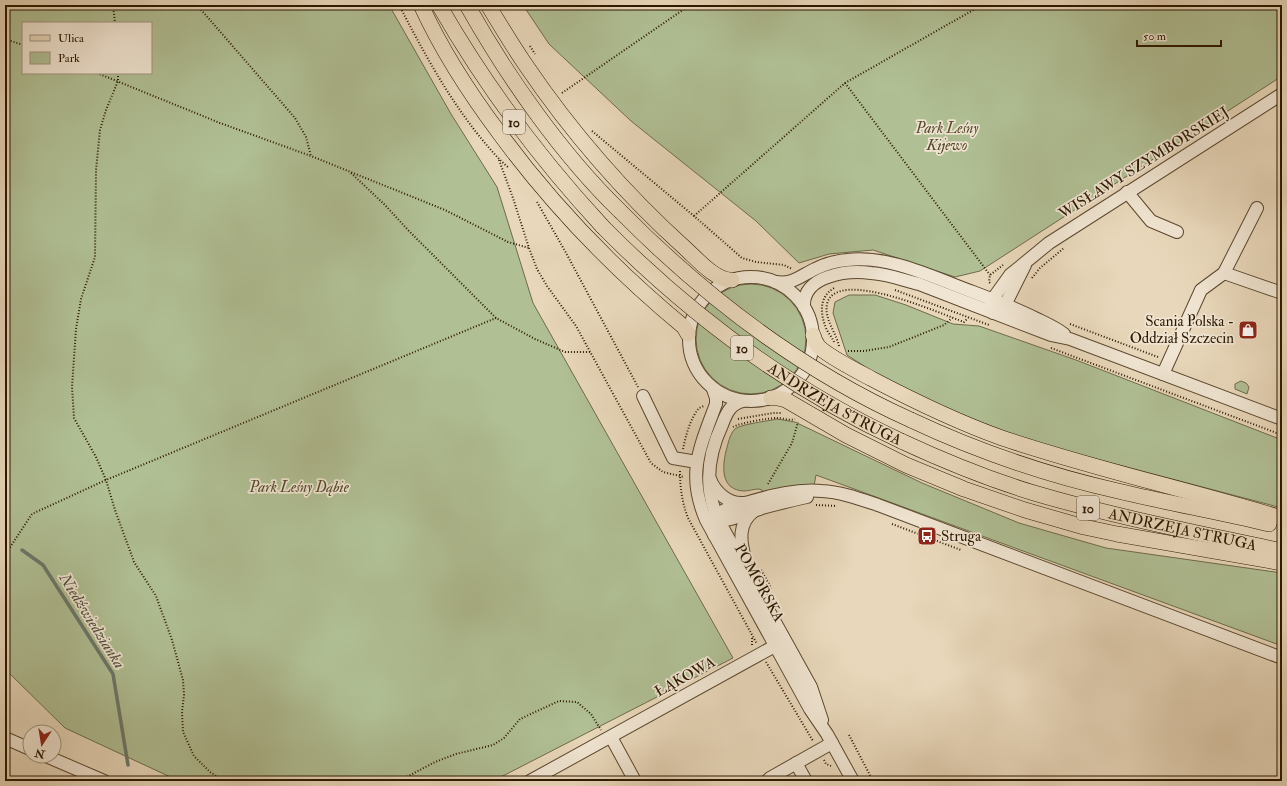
<svg xmlns="http://www.w3.org/2000/svg" width="1287" height="786" font-family="'IM FELL Double Pica',serif">
<style>
.green{fill:#b0bf94;stroke:#6e6b4a;fill-rule:evenodd}
.lines{fill:none;stroke-linecap:round;stroke-linejoin:round}
.stream{stroke:#6c786a;stroke-width:3.5}
.minor-casing{stroke:#5b472e;stroke-width:14}
.major-casing{stroke:#2c1700;stroke-width:16}
.path{stroke:#2c1700;stroke-width:2;stroke-dasharray:1 2;stroke-linecap:butt}
.minor{stroke:#f0e5d2;stroke-width:12}
.major{stroke:#e8d7ba;stroke-width:15}
.major-bridge-casing{stroke:#2c1700;stroke-width:16;stroke-linecap:butt}
.major-bridge{stroke:#e8d7ba;stroke-width:15}
.labels{text-anchor:middle;dominant-baseline:central;stroke-width:3.5;stroke-linejoin:round;paint-order:stroke}
.shield{fill:#f0e5d2;stroke:#67553f;stroke-width:1}
.shield-label{font-size:14px;font-weight:bold;fill:#2c1700}
.park-label{font-size:15px;font-style:italic;fill:#54492c;stroke:#f0e5d2}
.street-label{font-size:15px;fill:#2c1700;stroke:#f0e5d2}
.poi-label{font-size:15px;fill:#2c1700;stroke:#f0e5d2;text-anchor:end}
.water-label{font-size:16px;font-style:italic;fill:#51503e;stroke:#f0e5d2}
</style>
<rect width="100%" height="100%" fill="#e8d7ba"/>
<filter id="stains"><feTurbulence type="fractalNoise" baseFrequency=".005" numOctaves="4"/><feColorMatrix values="0 0 0 0 .2 0 0 0 0 .09 0 0 0 0 .02 0 0 0 .5 -.17"/></filter>
<radialGradient id="worn" r=".72"><stop offset=".6" stop-color="#630" stop-opacity="0"/><stop offset="1" stop-color="#630" stop-opacity=".3"/></radialGradient>
<g class="green">
<path d="M5,5H389L451,114L497,187L533,303L733,658L493,781H179L65,728L5,669ZM23,23H151V73H23Z"/>
<polygon points="523,5 1282,5 1282,76 980,271 955,277 873,250 829,254 799,263 756,221 631,121 549,44"/>
<circle cx="751" cy="339" r="55"/>
<polygon points="849,295 875,295 906,305 953,324 979,326 1076,360 1282,440 1282,508 1051,447 1006,432 960,414 926,399 875,373 847,355 833,313 835,302"/>
<polygon points="1241,381 1246,383 1249,387 1247,394 1235,389 1235,384"/>
<path d="M777,419L795,422L922,483L1019,523L1106,548L1282,573V646L816,475L814,486L763,494L762,490L759,489C754,489 749,491 744,491C721,490 722,468 726,451C728,444 730,433 735,429C741,424 769,421 777,419Z"/>
</g>
<g class="lines">
<polyline class="stream" points="22,550 43,565 113,674 128,765"/>
<g class="minor-casing">
<g id="minor">
<polyline points="1127,192 1151,221 1177,232"/>
<polyline points="1224,273 1282,293"/>
<circle cx="751" cy="339" r="62"/>
<path d="M776,282C792,285 802,275 815,269C825,264 836,261 847,260C891,255 934,278 973,292C994,300 1015,308 1035,318C1045,323 1055,327 1064,334"/>
<path d="M804,307C802,275 848,270 871,273C888,274 903,280 919,284L1051,335L1070,339L1282,419"/>
<polyline points="1000,310 1005,305 1025,265"/>
<polyline points="993,313 991,307 992,300 1010,275 1049,243 1282,94"/>
<polyline points="1163,374 1201,290 1224,273 1257,208"/>
<path d="M713,389L716,398V404C700,447 686,474 706,520L810,709L827,734L853,781"/>
<polyline points="643,396 673,458 697,462"/>
<path d="M743,401C730,404 726,414 722,425C707,457 704,491 720,523L811,687L822,720"/>
<path d="M710,479C715,492 728,504 743,503"/>
<path d="M711,519C727,524 747,513 762,508C777,504 792,500 807,497"/>
<path d="M714,535C712,527 715,516 723,511C730,506 740,504 749,502C773,495 796,489 822,491C841,492 860,499 878,505L1282,658"/>
<path d="M745,558C740,541 738,523 754,511"/>
<polyline points="611,737 635,781"/>
<polyline points="5,738 30,749"/>
<polyline points="46,756 104,781"/>
<polyline points="796,763 806,781"/>
<polyline points="530,781 782,642"/>
<polyline points="767,781 770,778 832,743"/>
</g>
</g>
<g class="major-casing">
<g id="major">
<path d="M421,5C442,51 470,94 500,134C553,206 615,270 684,327L688,334"/>
<path d="M439,5C486,87 539,158 603,227"/>
<path d="M467,5C507,76 561,154 620,211"/>
<path d="M488,5C500,25 512,45 525,64C571,132 625,194 686,249C697,259 716,281 732,280"/>
<path d="M813,335C814,339 816,343 818,346C827,356 859,372 872,379C914,401 957,422 1002,438C1094,469 1189,490 1282,518"/>
<polyline points="771,398 778,398 786,400 846,435 906,465 964,489 1025,510 1084,527 1117,534 1282,563"/>
<path d="M911,420C977,451 1047,475 1118,491C1168,503 1219,512 1269,524"/>
<path id="s1" d="M901,441C944,461 988,479 1034,493C1115,517 1199,533 1282,551"/>
</g>
</g>
<g class="path">
<polyline points="113,5 115,23"/>
<polyline points="197,5 295,118 306,137 311,156"/>
<path d="M399,5C423,51 447,96 480,137C489,148 498,159 509,168"/>
<polyline points="5,39 23,45"/>
<polyline points="530,46 535,54"/>
<polyline points="97,73 220,123 311,156 445,210 508,242 529,248"/>
<polyline points="118,73 118,81 106,110 100,130 96,170 95,257 81,299 76,329 72,387 74,418 96,457 106,480 115,510 134,562 156,596 172,640 183,680 184,695 182,712 183,732 194,756 210,772 224,781"/>
<polyline points="845,83 990,275"/>
<polyline points="562,93 690,5"/>
<polyline points="592,131 694,216 742,258 756,262 784,265 792,269"/>
<polyline points="499,160 513,198 529,248 537,269 547,286 576,326 651,463 663,472 684,477"/>
<polyline points="351,173 385,205 408,230 496,318 535,339 565,352 590,352"/>
<polyline points="537,202 565,251 638,387"/>
<polyline points="694,216 845,83 982,5"/>
<polyline points="1032,278 1040,268 1064,248"/>
<polyline points="990,283 989,282 990,275 1003,265"/>
<polyline points="895,290 989,325"/>
<polyline points="1070,324 1158,357"/>
<path d="M834,342C832,337 828,333 826,328C820,313 819,297 834,288"/>
<path d="M839,346C836,332 824,319 827,304C836,266 943,315 964,322L968,318"/>
<polyline points="1051,348 1282,435"/>
<polyline points="848,351 864,351 889,347 944,325 952,318"/>
<polyline points="738,419 773,413 781,413"/>
<path d="M733,427C740,423 768,418 777,418C783,418 789,421 795,419"/>
<path d="M683,449C686,435 690,419 699,408L704,406"/>
<path d="M680,471C680,488 682,502 688,518L757,644"/>
<polyline points="768,484 792,443 798,422"/>
<polyline points="816,505 837,506"/>
<polyline points="892,524 961,550"/>
<polyline points="5,555 32,514 106,480 496,318"/>
<polyline points="761,570 769,584 771,589"/>
<polyline points="752,645 752,636"/>
<polyline points="766,662 813,741"/>
<polyline points="849,735 873,781"/>
<polyline points="824,760 826,764 831,766"/>
<polyline points="399,781 435,762 456,754 493,745 504,738 520,719 559,701 577,702 591,714 601,730"/>
</g>
<use href="#minor" class="minor"/>
<use href="#major" class="major"/>
<g class="major-bridge-casing">
<g id="major-bridge">
<path d="M620,211C704,296 802,371 911,420"/>
<path id="s2" d="M603,227C690,315 789,389 901,441"/>
</g>
</g>
<use href="#major-bridge" class="major-bridge"/>
</g>
<defs>
<g id="shop-square" transform="scale(1)"><rect x="-9" y="-9" width="18" height="18" rx="4" fill="#8f2418" stroke="#f0e5d2"/><path d="M-5-2.5h2.3a2.7 3.5 0 0 1 5.4 0H5L5.5 6h-11ZM-1.5-2.5h3a1.5 2.3 0 0 0-3 0Z" fill="#fff"/></g>
<g id="bus-square" transform="scale(1)"><rect x="-9" y="-9" width="18" height="18" rx="4" fill="#8f2418" stroke="#f0e5d2"/><path d="M-5-6H5V4H4V6H2V4H-2V6H-4V4H-5ZM-3.5-4V0h7V-4ZM-3.5 1.2v1.5H-2V1.2ZM2 1.2v1.5H3.5V1.2Z" fill="#fff"/></g>
</defs>
<g fill-rule="evenodd">
<use href="#shop-square" x="1248" y="330"/>
<use href="#bus-square" x="927" y="536"/>
</g>
<g class="labels">
<g class="shield">
<rect x="503" y="110" width="22" height="24" rx="3"/>
<rect x="731" y="336" width="22" height="24" rx="3"/>
<rect x="1077" y="496" width="22" height="24" rx="3"/>
</g>
<g class="shield-label">
<text x="514" y="122">10</text>
<text x="742" y="348">10</text>
<text x="1088" y="508">10</text>
</g>
<g class="park-label">
<text x="947" y="128">Park Leśny<tspan x="947" dy="17">Kijewo</tspan></text>
<text x="299" y="487">Park Leśny Dąbie</text>
</g>
<g class="street-label">
<text transform="translate(1144 163) rotate(-32)">WISŁAWY SZYMBORSKIEJ</text>
<text stroke="none"><textPath href="#s2" startOffset="293">ANDRZEJA STRUGA</textPath></text>
<text stroke="none"><textPath href="#s1" startOffset="296">ANDRZEJA STRUGA</textPath></text>
<text transform="translate(759 583) rotate(61)">POMORSKA</text>
<text transform="translate(685 677) rotate(-29)">ŁĄKOWA</text>
</g>
<g class="poi-label">
<text x="1234" y="321">Scania Polska -<tspan x="1234" dy="17">Oddział Szczecin</tspan></text>
<text x="941" y="536" text-anchor="start">Struga</text>
</g>
<g class="water-label">
<text transform="translate(92 621) rotate(58)">Niedźwiedzianka</text>
</g>
</g>
<rect width="1287" height="786" fill="none" stroke="#e8d7ba" stroke-width="20"/>
<rect x="6" y="6" width="1275" height="774" fill="none" stroke="#2c1700" stroke-width="2"/>
<rect x="10" y="10" width="1267" height="766" fill="none" stroke="#2c1700"/>
<rect x="22" y="22" width="130" height="52" fill="#f0e5d2" stroke="#a2937e"/>
<rect x="30" y="35" width="20" height="6" fill="#e8d7ba" stroke="#a2937e"/>
<text x="58" y="42" font-size="12" fill="#2c1700">Ulica</text>
<rect x="30" y="52" width="20" height="12" fill="#b0bf94" stroke="#a2937e"/>
<text x="58" y="62" font-size="12" fill="#2c1700">Park</text>
<g transform="translate(42 744) rotate(192)"><circle r="19" fill="#f0e5d2" stroke="#a2937e"/>
<path d="M0-3L7 15L0 10L-7 15Z" fill="#8f2418"/>
<text y="-6" font-size="11" font-weight="bold" text-anchor="middle" fill="#2c1700">N</text>
</g>
<path d="M1137 40v6h84v-6" fill="none" stroke="#2c1700" stroke-width="2"/>
<text x="1143" y="40" font-size="12" fill="#2c1700" stroke="#f0e5d2" stroke-width="3" paint-order="stroke">50 m</text>
<rect width="100%" height="100%" filter="url(#stains)"/>
<rect width="100%" height="100%" fill="url(#worn)"/>
</svg>
